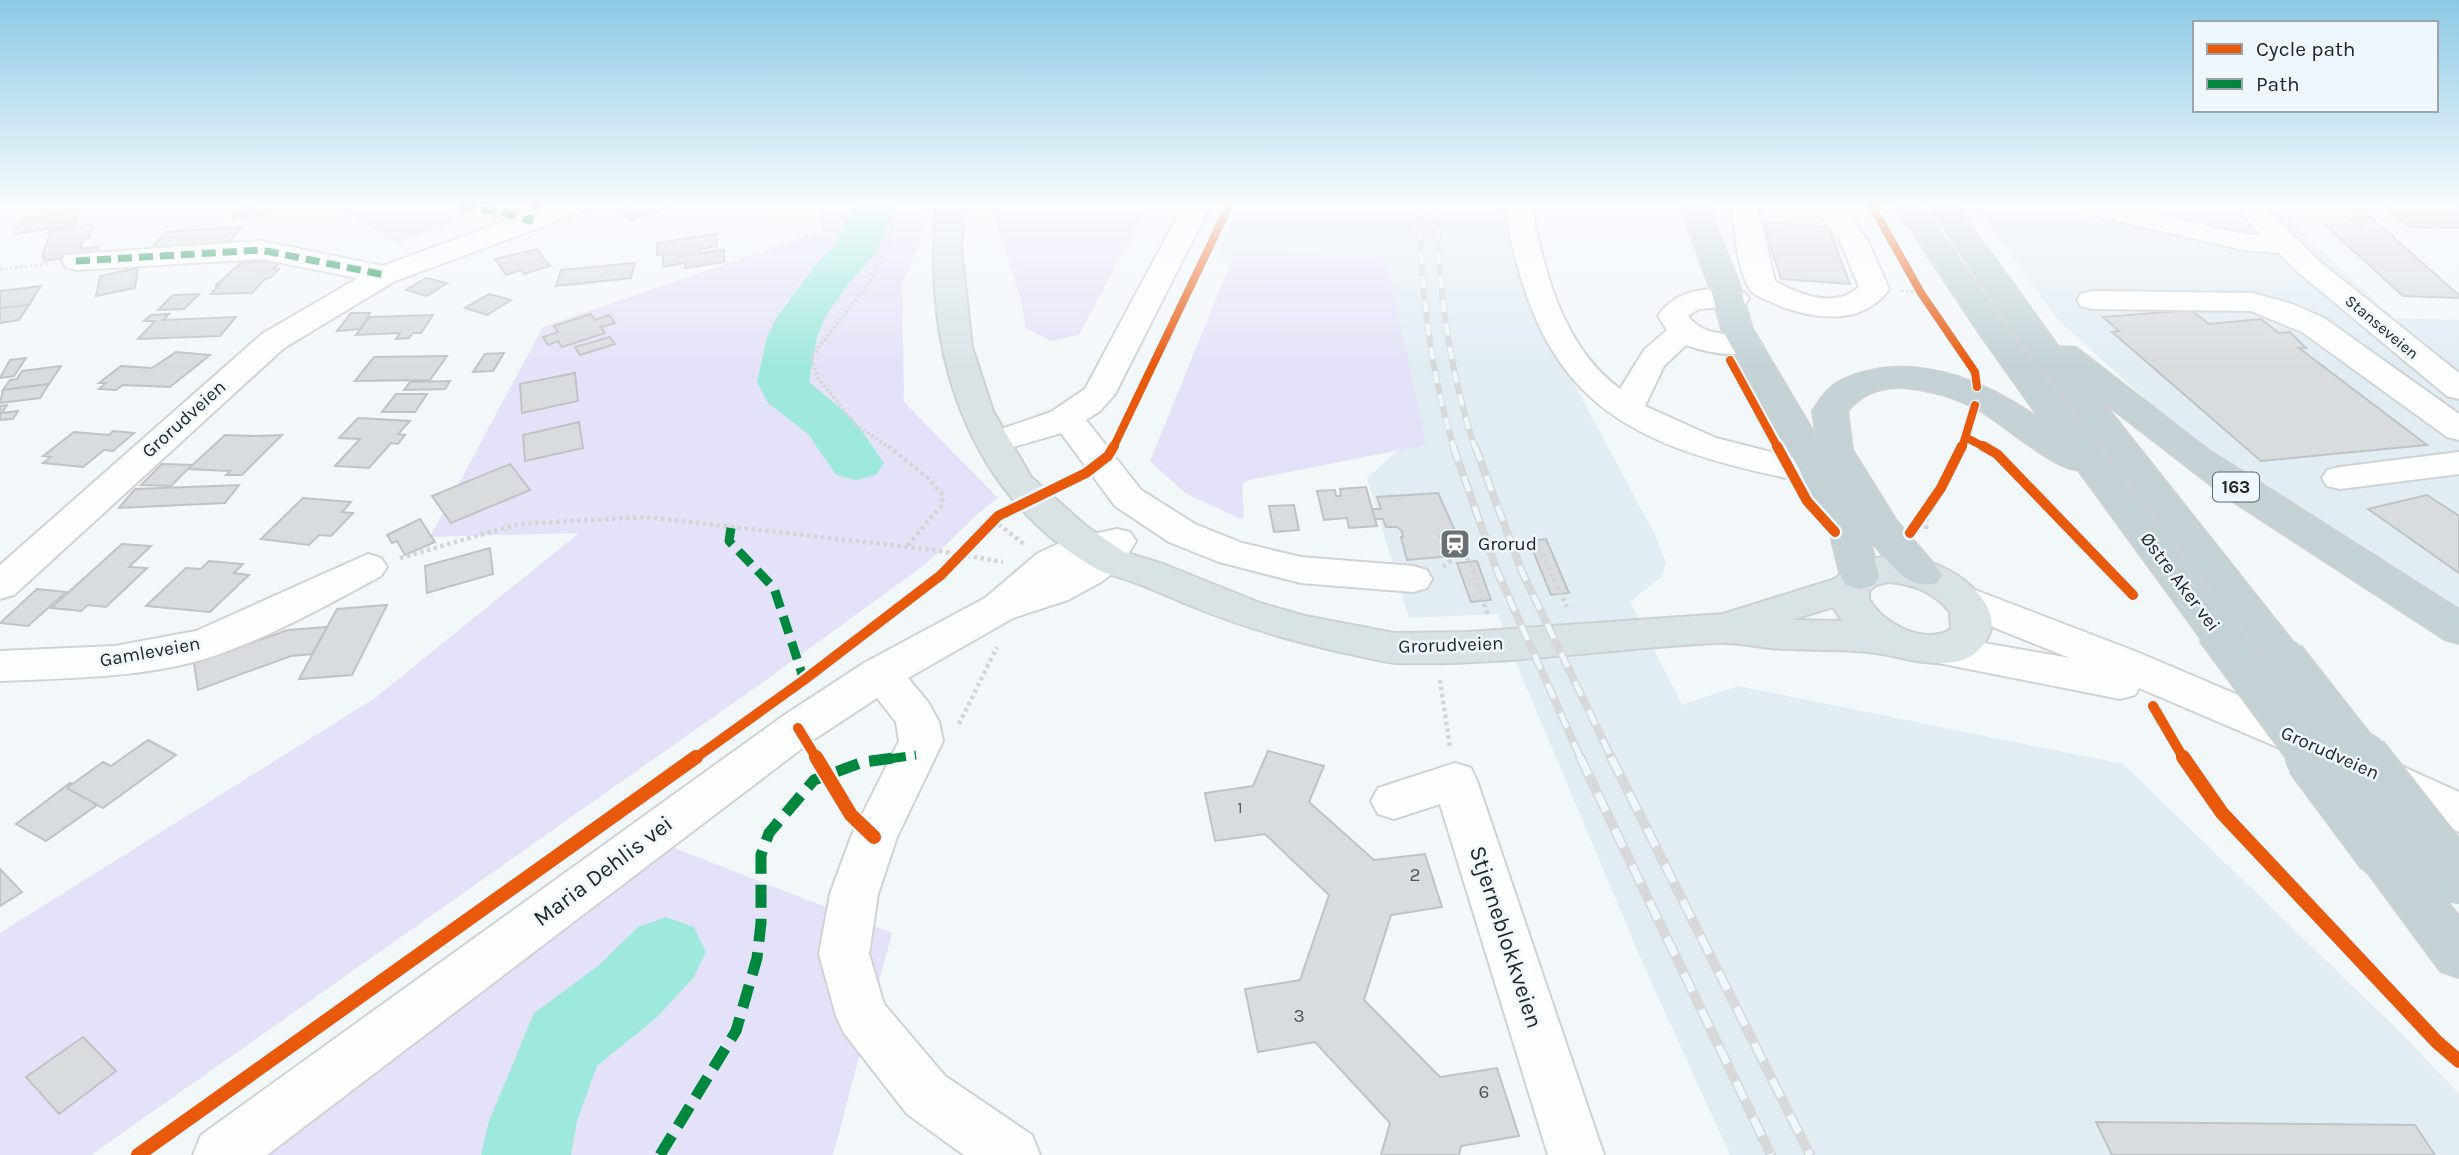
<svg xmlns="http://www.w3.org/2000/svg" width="2459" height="1155" font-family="Karla,sans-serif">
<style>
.built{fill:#e1ecf3}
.green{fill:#e4e2f8}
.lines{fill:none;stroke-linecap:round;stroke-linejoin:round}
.river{fill:#9fe8dd;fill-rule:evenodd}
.building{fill:#d8dcde;stroke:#c0c3c6;stroke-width:2}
.minor-casing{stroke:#cfd3d6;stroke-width:4}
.major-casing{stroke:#ced0d2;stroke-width:4}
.highway-casing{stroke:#ced0d2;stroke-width:4}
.path-far2{stroke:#d5d5d7;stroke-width:3.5;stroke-dasharray:2.5 2.5;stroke-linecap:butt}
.path-far1{stroke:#d5d5d7;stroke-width:4.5;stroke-dasharray:3.5 3.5;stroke-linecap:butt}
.path{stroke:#d5d5d7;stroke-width:5;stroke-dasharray:4.5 4.5;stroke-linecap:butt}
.minor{fill:#fdfefe;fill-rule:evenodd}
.major{fill:#d9e3e6;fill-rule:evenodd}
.highway{fill:#c2d2d5;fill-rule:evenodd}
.rail-far2-casing{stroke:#d7d8da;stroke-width:6}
.rail-far1-casing{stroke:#d7d8da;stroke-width:8}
.rail-casing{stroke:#d7d8da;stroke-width:10}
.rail-far2{stroke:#eff7fe;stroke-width:4.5;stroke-dasharray:12;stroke-linecap:butt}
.rail-far1{stroke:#eff7fe;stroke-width:5;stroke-dasharray:16;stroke-linecap:butt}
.rail{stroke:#eff7fe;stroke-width:7;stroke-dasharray:20;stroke-linecap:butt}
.highway-bridge-far1-casing{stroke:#ced0d2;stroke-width:43;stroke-linecap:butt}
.highway-bridge-casing{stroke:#ced0d2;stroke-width:53;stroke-linecap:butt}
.highway-bridge-far1{stroke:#c2d2d5;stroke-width:39}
.highway-bridge{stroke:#c2d2d5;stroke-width:50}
.quiet-far2{stroke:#00873e;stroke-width:7;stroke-dasharray:14 7;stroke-linecap:butt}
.quiet-far1{stroke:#00873e;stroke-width:9;stroke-dasharray:18 9;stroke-linecap:butt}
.quiet{stroke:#00873e;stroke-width:11;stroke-dasharray:23 11;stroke-linecap:butt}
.cycleway-far2-casing{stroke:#eff7fe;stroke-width:11}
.cycleway-far1-casing{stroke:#eff7fe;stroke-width:15}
.cycleway-casing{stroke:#eff7fe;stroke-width:18}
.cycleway-far2{stroke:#e8590c;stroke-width:8}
.cycleway-far1{stroke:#e8590c;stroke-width:10}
.cycleway{stroke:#e8590c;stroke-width:14}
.labels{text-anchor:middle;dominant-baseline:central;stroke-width:5;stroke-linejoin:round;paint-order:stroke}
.far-street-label{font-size:16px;fill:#222628;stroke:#eff7fe}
.number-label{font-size:16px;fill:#505456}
.shield{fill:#eff7fe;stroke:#606568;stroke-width:2}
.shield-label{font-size:18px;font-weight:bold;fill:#222628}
.street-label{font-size:19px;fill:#222628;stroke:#eff7fe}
.poi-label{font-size:19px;fill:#222628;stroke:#eff7fe;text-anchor:start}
.near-number-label{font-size:19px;fill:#505456}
.near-street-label{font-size:23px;fill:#222628;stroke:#eff7fe}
</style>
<rect width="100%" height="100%" fill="#f2f7fa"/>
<g class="built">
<polygon points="1238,204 1503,204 1511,246 1533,307 1655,535 1666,562 1661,577 1630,602 1682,705 1738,686 2123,764 2403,1035 2459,1094 2459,1155 1730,1155 1644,966 1520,672 1498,614 1409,618 1367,478 1405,444 1390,269 1217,257"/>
<polygon points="1976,204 2271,204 2394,318 2459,320 2459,610 2337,534 2218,456 2165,417 2057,319"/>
</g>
<g class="green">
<polygon points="330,204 439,204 434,207 457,221 397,243"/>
<path d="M816,204H920L921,241L902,284L904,402L998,498C970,517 950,544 923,566L766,680L91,1155H0V933L375,698L579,533L430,537L543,327L824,230Z"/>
<polygon points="991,204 1149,204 1079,335 1051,341 1026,329 1021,301"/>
<polygon points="1235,252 1386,258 1426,445 1249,480 1242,484 1244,517 1240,519 1185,493 1150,461"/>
<polygon points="672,847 892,933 833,1155 263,1155"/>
</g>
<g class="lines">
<g class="river">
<polygon points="854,204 897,204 876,253 849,283 825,317 817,337 809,382 854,420 884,463 876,475 856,480 836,475 808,434 768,403 757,382 767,337 777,317 817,263 833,247"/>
<polygon points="666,917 694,927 706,952 694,977 656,1018 597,1066 577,1121 571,1155 481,1155 489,1121 534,1013 598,966 638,927"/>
</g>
</g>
<g class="building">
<polygon points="272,204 269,213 232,219 235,209"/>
<polygon points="632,204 678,204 630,221 617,210"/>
<polygon points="2383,204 2459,204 2459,228 2409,227"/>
<polygon points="68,211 79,212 74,225 15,234 21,220"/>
<polygon points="2354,216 2369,216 2459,295 2459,298 2403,296 2324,224 2364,225 2349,218 2357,219"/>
<polygon points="1763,222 1828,227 1850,284 1781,279"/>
<polygon points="94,224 89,238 83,239 80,249 99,246 97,253 44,261 45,256 42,257 51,231"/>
<polygon points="241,227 226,246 149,251 166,232"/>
<polygon points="716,234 717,246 700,249 700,253 724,250 724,262 685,268 685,263 663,267 663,254 657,255 657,243"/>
<polygon points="537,249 550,266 524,274 521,270 506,275 495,259"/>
<polygon points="281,261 273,269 279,269 270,278 265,279 252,293 211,294 219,285 215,286 242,262"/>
<polygon points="635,263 631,278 556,286 561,270"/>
<polygon points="138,268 135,288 96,296 100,276"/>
<polygon points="426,278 447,283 427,296 406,290"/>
<polygon points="41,286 29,305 0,308 0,291"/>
<polygon points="199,294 184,309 158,310 173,295"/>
<polygon points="489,294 511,300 487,315 465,308"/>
<polygon points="29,305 19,320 0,323 0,308"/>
<polygon points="2191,310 2209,324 2261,319 2279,333 2290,332 2306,348 2299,348 2427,445 2261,461 2112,332 2119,331 2103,317"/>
<polygon points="351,313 370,313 360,329 337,331"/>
<polygon points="169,314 163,320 236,317 220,336 138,339 155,321 144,321 151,315"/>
<polygon points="591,314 595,320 609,315 615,323 601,327 605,333 562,347 558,341 548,345 543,337 558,332 554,326"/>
<polygon points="433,315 421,333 413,333 409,338 396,339 400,333 356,335 370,317"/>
<polygon points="610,337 615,344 580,355 575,347"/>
<polygon points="176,352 210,355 170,387 123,385 116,390 99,389 106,383 99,383 121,366 152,368"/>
<polygon points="504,353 493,371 473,372 485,354"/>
<polygon points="447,356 430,380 355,381 374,357"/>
<polygon points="26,358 14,376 0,378 10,360"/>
<polygon points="61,366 49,384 3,390 10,380 17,379 22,371"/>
<polygon points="575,373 578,401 522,413 520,384"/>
<polygon points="450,381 445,389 404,390 410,382"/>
<polygon points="49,384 40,398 0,403 3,390"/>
<polygon points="396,394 427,394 415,412 382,412"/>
<polygon points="7,405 2,413 18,411 13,419 0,420 0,406"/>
<polygon points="358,418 410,421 398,434 405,435 398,444 391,443 369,468 335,466 360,439 339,438"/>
<polygon points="579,422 583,448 525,461 523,435"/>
<polygon points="113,431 134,433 113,451 104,450 83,467 43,463 51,457 43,456 74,432 109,435"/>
<polygon points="225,435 255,436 282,435 242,475 226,475 230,471 188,469"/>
<polygon points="162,464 192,465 171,486 141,485"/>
<polygon points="510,464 530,490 451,523 432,496"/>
<polygon points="239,485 225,503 119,508 135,489"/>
<polygon points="1366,487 1377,526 1349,528 1347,518 1324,520 1317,491 1335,490 1336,496 1341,496 1340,489"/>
<polygon points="1438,493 1457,535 1439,536 1445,538 1452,556 1407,560 1401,537 1403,537 1402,531 1397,527 1386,527 1383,519 1375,519 1372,509 1381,509 1377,497"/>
<polygon points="2427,495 2459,516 2459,573 2368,509"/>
<polygon points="303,498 351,502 342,512 353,513 331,536 319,535 309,545 261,539"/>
<polygon points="1294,505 1299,530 1274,532 1269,506"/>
<polygon points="420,519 435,542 405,555 397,541 392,543 387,535"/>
<polygon points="1546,539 1569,593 1551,595 1529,541"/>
<polygon points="122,544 151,546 129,567 147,568 106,607 88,605 81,611 51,608"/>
<polygon points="490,548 493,574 427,593 425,566"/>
<polygon points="209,561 243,564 234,573 249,575 210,612 146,606 186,568 201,569"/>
<polygon points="1477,561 1491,600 1471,602 1457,563"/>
<polygon points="37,589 66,592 28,626 0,623"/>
<polygon points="387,605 352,675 299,679 337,609"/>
<polygon points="327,627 312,654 291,656 198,690 194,663 288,630"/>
<polygon points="148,740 176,755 103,808 67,788 103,762 111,766"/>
<polygon points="1268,751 1324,766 1309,802 1374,860 1425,854 1442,907 1391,915 1364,1000 1440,1077 1497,1068 1519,1136 1461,1146 1459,1155 1381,1155 1390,1123 1315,1042 1258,1052 1245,989 1300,980 1329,895 1265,834 1215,841 1205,793 1253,786"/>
<polygon points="70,783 72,784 67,788 97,805 46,841 16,824"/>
<polygon points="0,869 22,892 0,906"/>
<polygon points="83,1037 116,1071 59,1114 26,1077"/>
<polygon points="2096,1122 2415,1125 2435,1155 2112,1155"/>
</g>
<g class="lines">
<g class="minor-casing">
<g id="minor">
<polygon points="551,204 590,204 587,210 395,281 284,348 14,595 0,599 0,565 262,334 358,278 261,259 76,270 66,267 62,261 66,255 261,241 383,266"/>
<polygon points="1184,204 1211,204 1115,394 1100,411 1086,420 1141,490 1195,524 1242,543 1301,557 1413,566 1427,570 1432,579 1427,588 1413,592 1301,583 1219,562 1169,542 1115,506 1061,433 993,453 981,450 976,443 981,436 1051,412 1085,389"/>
<path d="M1504,204H1531C1544,271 1562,346 1620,389L1644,350L1667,330L1658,316C1676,288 1713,285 1745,293L1749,299L1745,305L1699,309L1688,316C1705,339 1732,332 1757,338L1762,345L1757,352C1734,357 1708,353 1686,345L1664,366L1645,406L1716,438L1799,459L1805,467L1799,475L1787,478C1608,441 1536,390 1504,204Z"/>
<path d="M1730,204H1757L1775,281C1800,295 1835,309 1859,287L1841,243L1812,204H1841L1869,243L1889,289C1862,328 1808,319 1771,302C1763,299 1753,295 1749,288C1735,264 1737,231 1730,204Z"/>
<polygon points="2066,204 2116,204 2244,234 2261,235 2233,204 2262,204 2319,261 2459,373 2459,399 2447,396 2299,273 2279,253 2244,250 2069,210"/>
<polygon points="2092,291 2253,293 2292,304 2324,318 2459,414 2459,440 2447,437 2302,332 2251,311 2092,309 2081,306 2077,300 2081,294"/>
<polygon points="2459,452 2459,474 2340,489 2327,486 2322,478 2327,470 2340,467"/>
<polygon points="1117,529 1130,532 1136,541 1120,568 1101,582 1068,600 1013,618 908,678 928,702 939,722 943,741 897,837 878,894 869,954 884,1004 945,1076 1032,1135 1040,1155 964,1155 907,1114 844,1033 836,1016 819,954 830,894 851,837 899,741 896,722 877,698 813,740 267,1155 193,1155 201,1135 783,716 864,663 985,598 1038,553 1069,539"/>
<path d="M368,554L381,558L387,567L381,576C329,604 274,635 217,655C151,678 69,678 0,681V651L115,646L196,631Z"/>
<polygon points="1962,585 2137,652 2323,731 2330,743 2323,755 2308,760 2139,688 2135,695 2120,699 1923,660 1917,650 1923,640 1937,635 2070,658 1948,609 1942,599 1948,589"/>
<polygon points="2379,756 2459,792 2459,832 2363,786 2357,774 2363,762"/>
<polygon points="1455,763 1471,768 1477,781 1604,1155 1548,1155 1440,804 1394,819 1378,814 1371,801 1378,788"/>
</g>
</g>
<g class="major-casing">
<path id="major" d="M937,204H964L961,246L972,347L993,411L1031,477L1086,526L1124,552L1163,564L1260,603L1305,616L1394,633L1469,632L1723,614L1835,579C1874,538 1957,557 1985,603C1990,612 1994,621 1990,632C1973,677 1922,662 1888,655C1867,651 1847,650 1826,650C1808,649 1789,650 1771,648C1754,646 1735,642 1717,643C1611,648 1505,666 1398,663C1381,662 1362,656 1345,653C1291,641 1240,626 1189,605C1170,597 1151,588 1131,581C1119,577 1105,574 1095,568C964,492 922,347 937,204ZM1887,582C1913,584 1933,591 1950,612L1951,629C1926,646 1882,624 1869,599V591L1876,585ZM1833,607L1842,621L1791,620Z"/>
</g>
<g class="highway-casing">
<g id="highway">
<path d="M1680,204H1707L1741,290L1752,329L1817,439L1813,411C1818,404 1823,396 1829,390C1838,381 1851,376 1863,373C1926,355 1993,386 2043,422L1979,332L1894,204H1921L2005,325L2230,619L2236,629L2230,639L2216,643L2202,639L2078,469C2057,471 1999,420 1977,408C1953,396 1930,389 1904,387C1881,386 1861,393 1847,411L1852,450L1896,521L1942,574L1937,583C1905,592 1889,560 1869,538L1879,576L1874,585L1860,589L1846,585L1841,576L1830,531L1815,498L1722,329L1711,290Z"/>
<polygon points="1928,204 1955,204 2058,347 2076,348 2209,451 2459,610 2459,643 2445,639 2227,497 2099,398 2305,658 2299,669 2285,673 2271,669 2015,334"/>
<polygon points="2382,834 2399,840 2459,917 2459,977 2441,971 2365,868 2358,854 2365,840"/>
</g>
</g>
<g class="path-far2">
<polyline points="1269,204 1279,206"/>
<polyline points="1871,204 1921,293 1968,362"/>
<polyline points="1343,225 1412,231"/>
<polyline points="0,269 48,264"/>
<polyline points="1901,291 1920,292"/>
<polyline points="1967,438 1986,448"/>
<polyline points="890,448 855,424 818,378 811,357 870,282 889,242 897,204"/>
<polyline points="1961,448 1971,425"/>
</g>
<g class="path-far1">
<polyline points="888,446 928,478 943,495 941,506 906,547"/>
<polyline points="1983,446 1997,454 2133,595"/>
<polyline points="993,520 1024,544"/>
<polyline points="1919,521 1961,446"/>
<polyline points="1926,529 1927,510"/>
<polyline points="1536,541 1567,607"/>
<polyline points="400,558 518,524 645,517 935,550 1003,562"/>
<polyline points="1443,567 1456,557 1467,557 1488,615"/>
<polyline points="1440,680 1450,748"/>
<polyline points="2158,716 2184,759"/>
<polyline points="959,724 997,647"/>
</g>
<polyline class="path" points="2183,757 2222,813 2437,1042 2459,1061"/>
<use href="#minor" class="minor"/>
<use href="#major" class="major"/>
<use href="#highway" class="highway"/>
<g class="rail-far2-casing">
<g id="rail-far2">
<path d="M1419,204C1421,287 1429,368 1454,448"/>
<path d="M1436,204C1439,289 1448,367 1475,448"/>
</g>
</g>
<g class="rail-far1-casing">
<g id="rail-far1">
<polyline points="1453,446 1497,571 1581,759"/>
<polyline points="1475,446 1522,572 1612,759"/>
</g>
</g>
<g class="rail-casing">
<g id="rail">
<polyline points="1580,757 1771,1155"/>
<polyline points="1611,757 1810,1155"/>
</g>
</g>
<use href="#rail-far2" class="rail-far2"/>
<use href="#rail-far1" class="rail-far1"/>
<use href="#rail" class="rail"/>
<g class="highway-bridge-far1-casing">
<g id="highway-bridge-far1">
<polyline points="2216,629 2312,759"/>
<polyline points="2285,658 2364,759"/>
</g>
</g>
<g class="highway-bridge-casing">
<g id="highway-bridge">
<polyline points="2310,757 2382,854"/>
<polyline points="2363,757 2459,879"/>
</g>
</g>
<use href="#highway-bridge-far1" class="highway-bridge-far1"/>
<use href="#highway-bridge" class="highway-bridge"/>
<g class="quiet-far2">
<polyline points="461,206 501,212 530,221 531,212 540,204"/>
<polyline points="76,261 261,250 385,275"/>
</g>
<g class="quiet-far1">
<polyline points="731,528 729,541 774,588 804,680"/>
<polyline points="888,759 916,755"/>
</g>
<polyline class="quiet" points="660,1155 736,1031 757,958 761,923 761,855 769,833 814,780 863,762 902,757"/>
<g class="cycleway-far2-casing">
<g id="cycleway-far2">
<polyline points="1871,204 1921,293 1975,372 1977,387"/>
<polyline points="1730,360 1778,448"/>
<polyline points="1967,438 1986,448"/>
<polyline points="1113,448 1230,204"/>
<polyline points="1962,448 1975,405"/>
</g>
</g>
<g class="cycleway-far1-casing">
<g id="cycleway-far1">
<polyline points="1777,446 1807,501 1835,532"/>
<polyline points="1983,446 1997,454 2133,595"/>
<polyline points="1910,533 1941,488 1962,446"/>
<polyline points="2153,706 2184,759"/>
<polyline points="798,728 817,759"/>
<polyline points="694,759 804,680 941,575 998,516 1086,473 1108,456 1114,446"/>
</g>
</g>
<g class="cycleway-casing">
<g id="cycleway">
<polyline points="816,757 851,815 874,837"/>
<polyline points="2183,757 2222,813 2437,1042 2459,1061"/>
<polyline points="138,1155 696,757"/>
</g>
</g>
<use href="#cycleway-far2" class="cycleway-far2"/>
<use href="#cycleway-far1" class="cycleway-far1"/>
<use href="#cycleway" class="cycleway"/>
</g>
<linearGradient id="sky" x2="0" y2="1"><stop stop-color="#8bc9e4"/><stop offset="0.56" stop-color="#f9fbfd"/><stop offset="1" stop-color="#f9fbfd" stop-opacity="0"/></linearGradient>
<rect width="2459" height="366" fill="url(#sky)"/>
<defs>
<g id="station-square" transform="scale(1.575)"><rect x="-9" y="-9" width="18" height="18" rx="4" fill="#6b6f72" stroke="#eff7fe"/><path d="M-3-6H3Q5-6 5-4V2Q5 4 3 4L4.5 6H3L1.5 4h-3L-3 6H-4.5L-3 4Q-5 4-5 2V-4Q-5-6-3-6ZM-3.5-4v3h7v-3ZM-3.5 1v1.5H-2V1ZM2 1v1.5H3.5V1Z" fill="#fff"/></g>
</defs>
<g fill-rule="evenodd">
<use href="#station-square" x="1455" y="544"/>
</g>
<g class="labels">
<g class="far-street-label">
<text transform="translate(2382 327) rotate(40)">Stanseveien</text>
</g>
<g class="number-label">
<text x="1240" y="807">1</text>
</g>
<rect class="shield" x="2213" y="472.5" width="46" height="29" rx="5"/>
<g class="shield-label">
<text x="2236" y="487">163</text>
</g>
<g class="street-label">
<text transform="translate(184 419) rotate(-42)">Grorudveien</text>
<text transform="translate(2180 582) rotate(53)">Østre Aker vei</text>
<text transform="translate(1451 645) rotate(-2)">Grorudveien</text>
<text transform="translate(150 652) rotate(-10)">Gamleveien</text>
<text transform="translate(2330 753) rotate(24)">Grorudveien</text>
</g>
<g class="poi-label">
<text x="1478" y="544">Grorud</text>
</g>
<g class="near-number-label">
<text x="1415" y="875">2</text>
<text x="1299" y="1016">3</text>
<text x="1484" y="1092">6</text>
</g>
<g class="near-street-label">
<text transform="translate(603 871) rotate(-37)">Maria Dehlis vei</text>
<text transform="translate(1506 937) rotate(72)">Stjerneblokkveien</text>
</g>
</g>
<rect x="2193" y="21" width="245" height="91" fill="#eff7fe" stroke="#9da3a8" stroke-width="2"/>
<rect x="2207" y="44" width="35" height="10" fill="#e8590c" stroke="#9da3a8" stroke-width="2"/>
<text x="2256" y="56" font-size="21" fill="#222628">Cycle path</text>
<rect x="2207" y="79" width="35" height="10" fill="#00873e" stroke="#9da3a8" stroke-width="2"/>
<text x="2256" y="91" font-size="21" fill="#222628">Path</text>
</svg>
